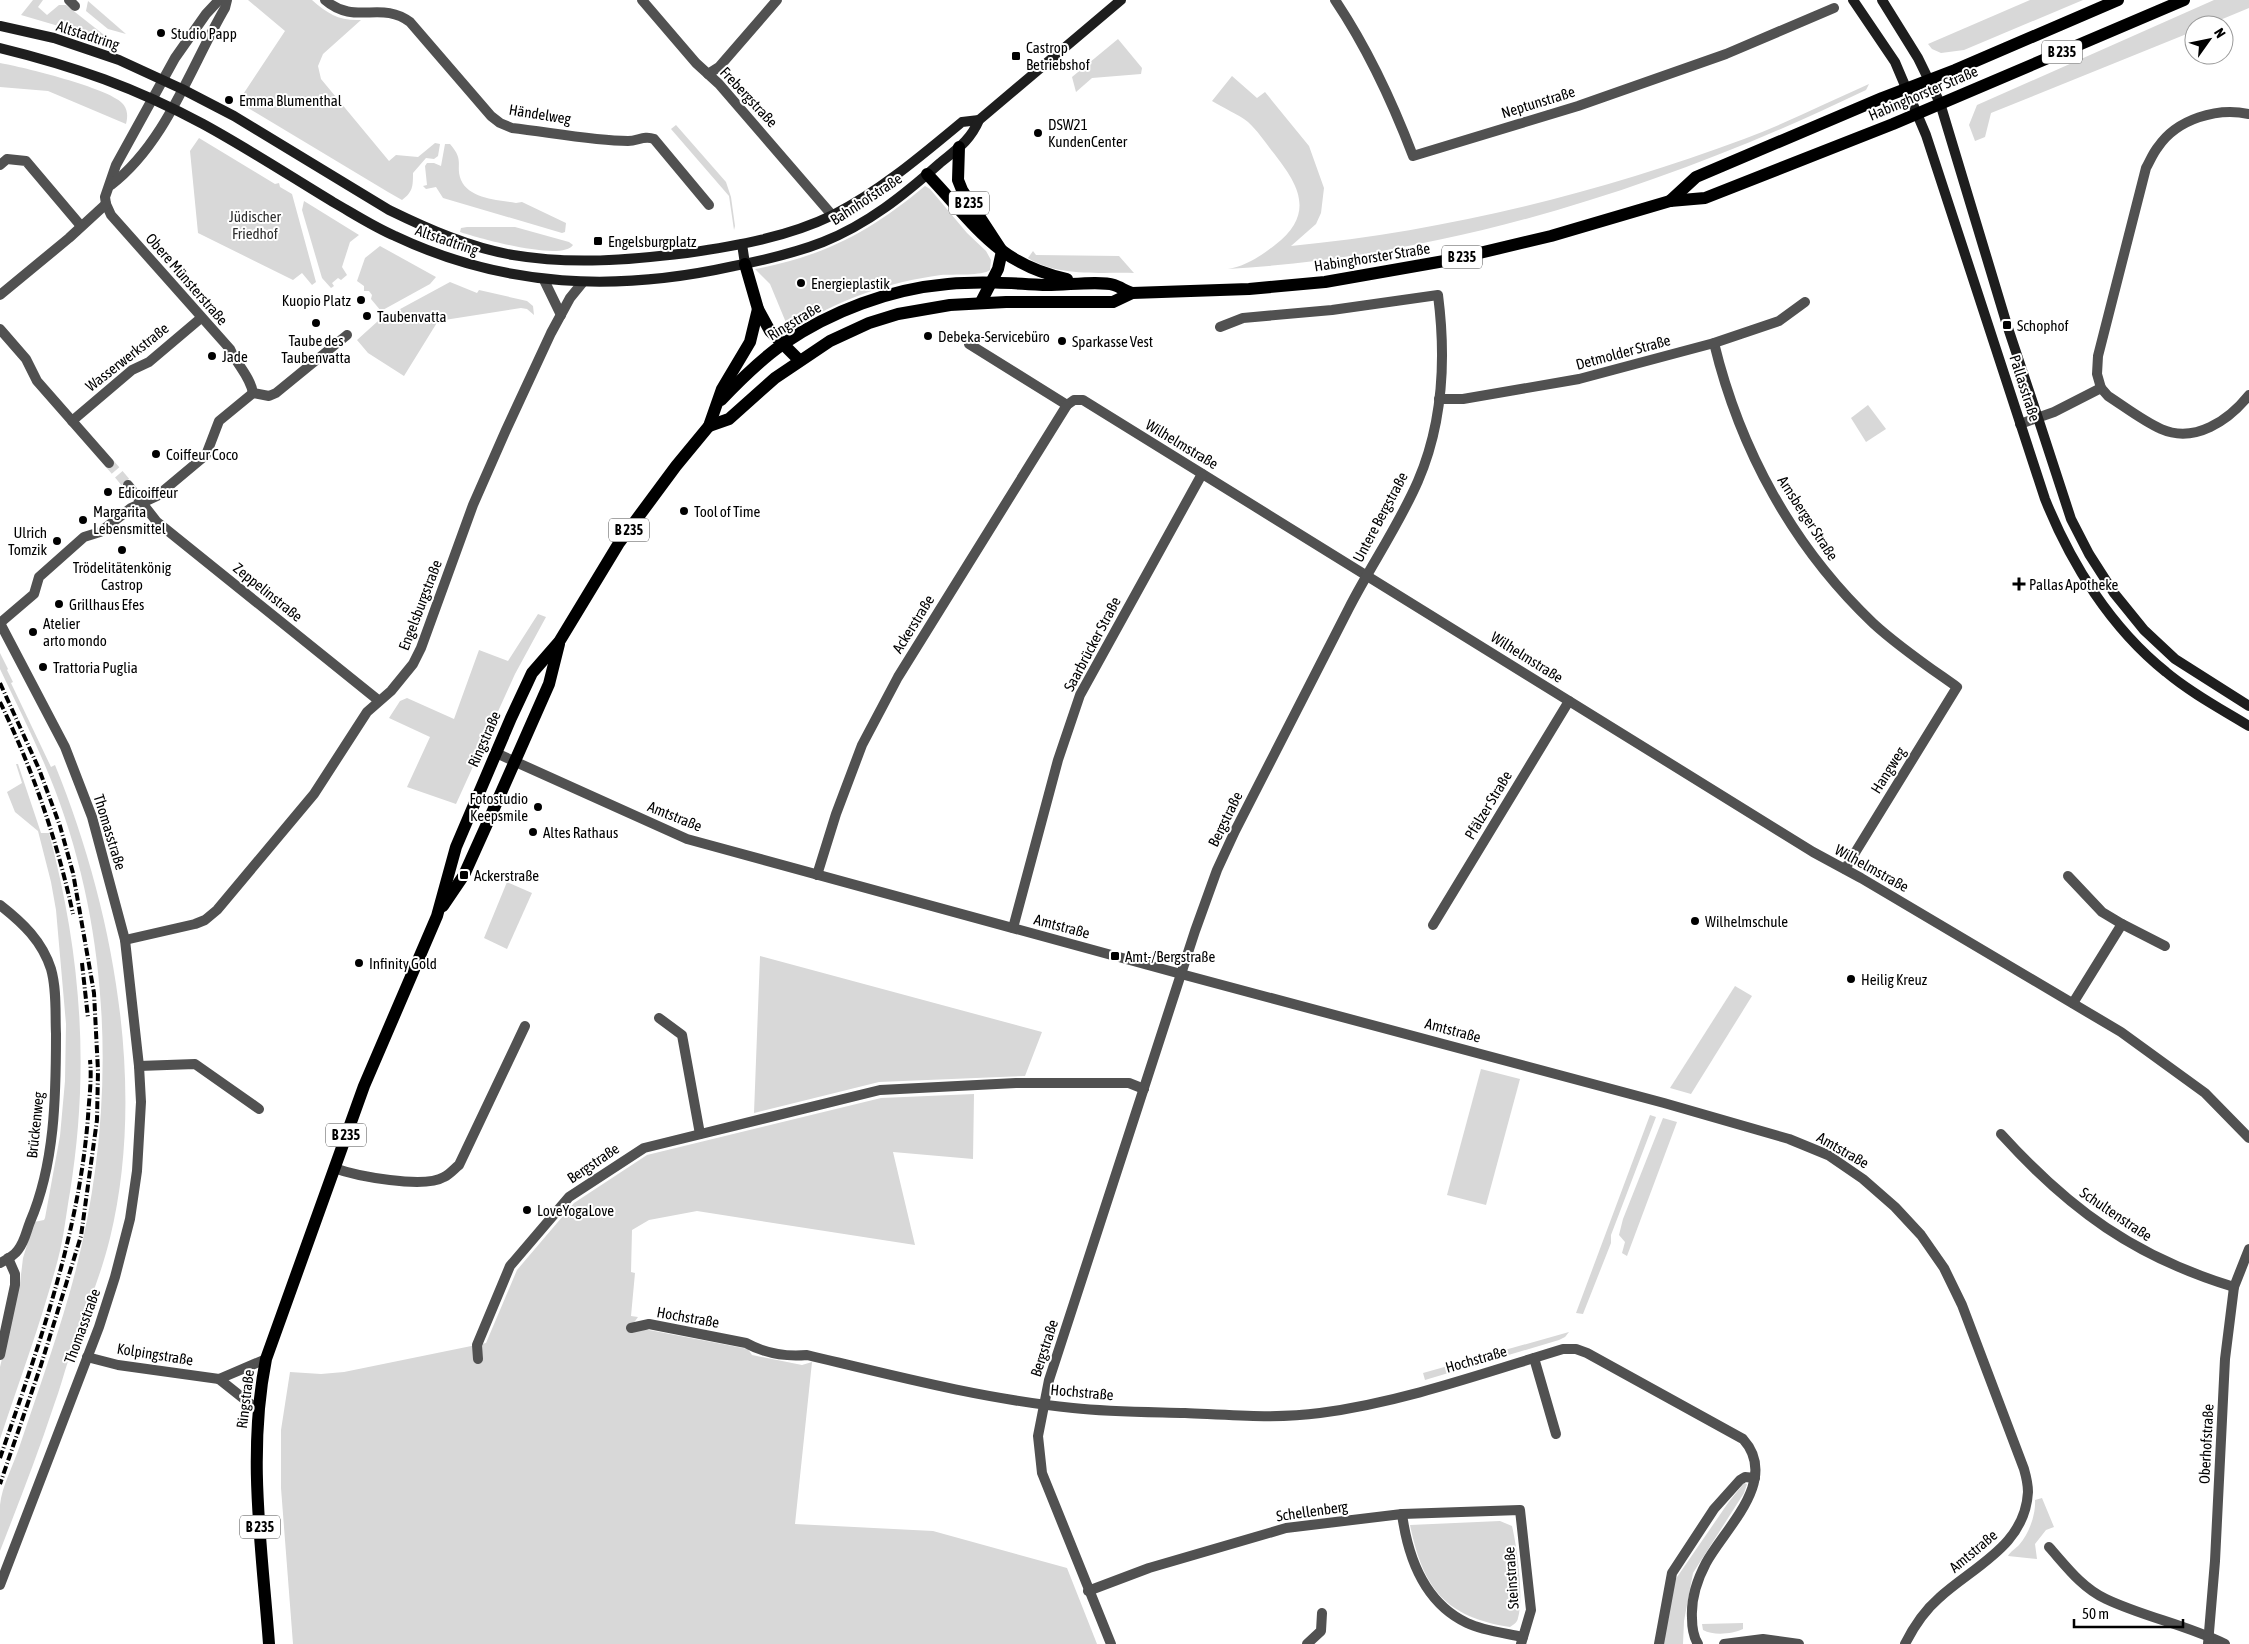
<svg xmlns="http://www.w3.org/2000/svg" width="2249" height="1644" font-family="'Asap Condensed',sans-serif">
<style>
.green{fill:#d8d8d8}
.lines{fill:none;stroke-linecap:round;stroke-linejoin:round}
.street-tunnel{stroke:#d9d9d9;stroke-width:10;stroke-dasharray:10 5;stroke-linecap:butt}
.street{stroke:#515151;stroke-width:10}
.secondary{stroke:#1e1e1e;stroke-width:10}
.primary{stroke:#000;stroke-width:12}
.rail{stroke:#000;stroke-width:4;stroke-dasharray:8 2.5 1 2.5;stroke-linecap:butt}
.poi-dot{fill:#000;stroke:#fff;stroke-width:2}
.labels{text-anchor:middle;dominant-baseline:central;stroke-width:4;stroke-linejoin:round;paint-order:stroke}
.shield{fill:#fff;stroke:#4c4c4c;stroke-width:1}
.shield-label{font-size:14px;font-weight:bold;fill:#000}
.poi-label{font-size:15px;fill:#000;stroke:#fff;text-anchor:start}
.street-label{font-size:15px;fill:#000;stroke:#fff}
.park-label{font-size:15px;fill:#2f2f2f;stroke:#fff}
</style>
<rect width="100%" height="100%" fill="#fff"/>
<g class="green">
<polygon points="33,0 43,0 38,7 47,15 59,5 66,5 113,42 21,15"/>
<path d="M248,0H312C328,14 339,21 361,20L323,54L318,66L321,79L389,161L396,155L418,157L435,143L440,144L438,156L434,159L426,158L413,173C413,186 413,192 402,200L388,192L238,102L285,31Z"/>
<polygon points="2030,0 2083,0 1964,50 1941,53 1932,49 1928,44"/>
<polygon points="2214,0 2249,0 2249,8 2208,25 2194,25 2194,31 1991,113 1985,137 1975,141 1969,125 1977,105"/>
<polygon points="88,1 126,34 108,29 86,11"/>
<polygon points="1118,39 1142,68 1141,74 1092,78 1076,92 1072,77"/>
<path d="M0,63C23,67 108,88 122,103C128,109 128,117 126,124L48,91L0,87Z"/>
<path d="M1232,76L1257,98L1265,92L1309,146L1324,188L1321,213L1316,224L1291,246C1446,231 1599,193 1744,139C1787,123 1828,102 1869,84L1866,90C1667,186 1449,256 1228,269C1246,266 1261,256 1275,245C1316,213 1299,185 1272,151C1265,142 1257,130 1248,122C1238,114 1223,108 1212,101Z"/>
<polygon points="676,125 726,182 731,197 735,226 734,230 729,196 671,129"/>
<polygon points="199,138 275,184 279,183 280,187 292,194 316,282 312,285 302,273 293,280 198,233 190,151"/>
<path d="M445,144H450C465,161 455,165 461,180C469,199 499,200 516,203L522,202L566,223L565,232L562,233L443,198L436,187L426,189L423,186L427,185L425,166L427,163H434L441,166Z"/>
<path d="M925,186L930,189L967,233L986,251L991,260L990,270C983,276 953,274 941,275C888,282 837,300 793,329L787,325L770,284L755,269C825,256 871,231 925,186Z"/>
<polygon points="304,201 359,235 350,242 342,267 347,275 341,280 338,278 332,283 334,286 331,288 322,278 302,210"/>
<path d="M467,227H515L569,242L573,245C562,262 478,238 460,232L461,228Z"/>
<polygon points="380,246 436,277 430,284 381,311 371,299 372,295 369,291 364,291 364,286 357,281 365,258"/>
<path d="M1033,251L1036,255L1119,256L1134,273C1100,272 1058,277 1028,258Z"/>
<polygon points="450,282 477,293 479,290 527,301 533,306 534,315 527,309 521,308 438,321 404,376 368,353 357,340 378,321"/>
<polygon points="1868,405 1886,429 1866,442 1851,418"/>
<polygon points="538,614 546,617 515,674 456,804 407,787 430,737 389,718 400,701 407,698 454,719 479,650 508,661"/>
<path d="M0,653L8,669L7,670L13,682L11,683L51,767L55,765C113,907 147,1087 110,1238C100,1279 83,1318 69,1358C64,1373 60,1389 54,1405C38,1454 19,1502 0,1551C0,1536 0,1520 0,1505C2,1486 13,1466 19,1448C36,1397 54,1347 69,1295C116,1132 116,950 55,790C39,748 19,709 0,669Z"/>
<path d="M16,764H18L41,833H49C81,953 90,1069 70,1192C66,1214 64,1237 58,1259C42,1320 20,1379 0,1439V1367L20,1283L23,1258L34,1222L44,1220L45,1218L60,1136L65,1081L66,1024L56,910L51,882L38,831L15,812L7,792L22,783Z"/>
<polygon points="507,882 532,893 507,949 484,938"/>
<polygon points="760,956 1042,1032 1025,1076 879,1082 754,1113"/>
<polygon points="1735,986 1752,996 1691,1094 1670,1088"/>
<polygon points="1481,1069 1520,1079 1486,1205 1447,1195"/>
<polygon points="974,1094 973,1159 893,1152 915,1245 697,1211 649,1220 632,1230 631,1272 635,1273 631,1316 638,1317 633,1324 649,1330 748,1349 752,1355 802,1365 812,1362 795,1524 933,1531 1067,1568 1097,1644 293,1644 281,1488 281,1430 290,1372 321,1374 344,1372 486,1343 517,1270 574,1203 647,1155 881,1098"/>
<polygon points="1650,1115 1656,1117 1611,1235 1611,1243 1583,1314 1576,1313"/>
<polygon points="1663,1118 1677,1122 1627,1256 1622,1253 1625,1242 1619,1235 1623,1219"/>
<polygon points="1569,1332 1565,1337 1559,1340 1425,1380 1423,1373"/>
<polygon points="1744,1483 1747,1484 1744,1493 1693,1573 1684,1621 1683,1644 1663,1644 1675,1580 1728,1503"/>
<path d="M2042,1498L2054,1527L2046,1530L2035,1544L2037,1559L2008,1556C2010,1552 2015,1549 2019,1545C2029,1534 2036,1514 2035,1500Z"/>
<path d="M1500,1521L1512,1526C1517,1547 1524,1597 1518,1618C1517,1623 1514,1624 1510,1627C1445,1617 1423,1588 1410,1525Z"/>
<path d="M1743,1623V1629C1732,1634 1714,1636 1703,1630L1702,1624Z"/>
</g>
<g class="lines">
<polyline class="street-tunnel" points="109,463 128,485"/>
<g class="street">
<polyline points="69,0 75,6"/>
<path d="M219,0L206,14L175,58L116,165L105,197L106,204L111,215L230,349C237,365 250,376 253,393"/>
<path d="M325,0C355,26 381,0 410,22L491,116L500,123L512,128C548,132 593,141 628,141C638,141 644,135 654,139L709,205"/>
<polyline points="642,0 696,63 719,84 832,215"/>
<path d="M1335,0C1368,49 1392,101 1413,156L1578,106L1726,54L1834,8"/>
<polyline points="708,74 719,67 777,0"/>
<polyline points="0,165 7,159 26,161 81,226"/>
<path d="M111,185C166,143 191,66 225,8L227,0"/>
<polyline points="544,280 561,315"/>
<polyline points="0,295 69,238 106,204"/>
<polyline points="0,329 26,359 37,381 109,463"/>
<path d="M1714,343C1740,450 1793,547 1873,623C1899,647 1929,667 1957,687L1845,869"/>
<polyline points="969,344 1067,405"/>
<path d="M2101,388L2108,396C2125,407 2143,421 2161,429C2195,444 2229,420 2249,395"/>
<polyline points="1439,399 1463,399 1579,379 1714,343 1779,321 1805,302"/>
<polyline points="72,421 132,370 149,362 201,318"/>
<path d="M2020,424L2054,412L2101,388L2097,374L2098,356L2146,168C2150,161 2153,153 2158,147C2177,119 2217,107 2249,114"/>
<polyline points="128,485 157,522 378,700"/>
<polyline points="0,623 34,594 39,577 84,537 100,532 131,508 157,496 206,455 219,421 253,393 269,396 276,393 347,335"/>
<path d="M496,753L687,839L1181,974L1664,1103L1789,1139L1828,1155L1863,1179L1895,1207L1921,1235L1944,1268L1962,1305L2024,1469C2026,1476 2028,1485 2028,1492C2025,1546 1974,1566 1939,1598C1924,1611 1914,1626 1905,1644"/>
<polyline points="817,875 836,814 862,745 898,677 1067,405 1074,400 1083,400 1813,852 1861,878 2121,1032 2205,1093 2249,1138"/>
<polyline points="2068,876 2102,912 2122,924 2073,1003"/>
<path d="M0,905C23,923 42,941 51,969C57,990 55,1013 56,1034C56,1096 55,1164 30,1222C26,1232 25,1241 18,1250C14,1256 6,1260 0,1263"/>
<polyline points="2122,924 2165,946"/>
<polyline points="1433,925 1569,701"/>
<polyline points="1013,928 1058,760 1080,695 1202,474"/>
<polyline points="125,940 195,924 205,920 217,910 314,794 367,712 391,691 413,664 421,648 473,505 506,430 551,333 570,298 583,282"/>
<polyline points="659,1018 682,1035 700,1134"/>
<polyline points="139,1066 195,1064 259,1109"/>
<path d="M2001,1134C2070,1210 2135,1257 2234,1287"/>
<path d="M334,1168C356,1176 424,1189 444,1177C450,1174 454,1169 459,1165L525,1026"/>
<path d="M631,1328L649,1324L746,1343C766,1354 785,1357 807,1355C895,1376 983,1399 1073,1408C1110,1412 1148,1412 1185,1413C1230,1415 1276,1419 1320,1413C1403,1402 1484,1373 1563,1349H1576L1587,1353L1743,1439C1780,1480 1725,1528 1706,1563C1697,1580 1691,1600 1692,1618C1692,1627 1693,1636 1698,1644"/>
<polyline points="0,1355 15,1285 15,1274 8,1258"/>
<polyline points="87,1357 118,1365 219,1379 266,1359"/>
<polyline points="1534,1358 1556,1434"/>
<polyline points="478,1359 477,1345 510,1266 569,1197 644,1148 880,1090 1016,1083 1129,1083 1144,1089"/>
<polyline points="219,1379 258,1410"/>
<path d="M1402,1514C1408,1558 1425,1603 1467,1623C1484,1631 1505,1633 1523,1637"/>
<path d="M2049,1547C2066,1566 2082,1588 2106,1599C2144,1617 2187,1625 2225,1644"/>
<polyline points="0,1585 99,1327 115,1277 130,1219 137,1171 141,1102 139,1066 125,940 92,817 65,747 0,623"/>
<polyline points="1088,1591 1149,1568 1286,1528 1402,1514 1520,1510 1531,1610 1521,1644"/>
<path d="M1111,1644L1042,1473L1038,1436L1049,1380L1195,931L1217,870L1235,831C1273,757 1311,682 1349,608C1371,565 1399,525 1418,481C1443,423 1446,357 1438,295L1332,310L1243,318L1220,327"/>
<polyline points="1307,1644 1321,1631 1322,1613"/>
<polyline points="1659,1644 1672,1573 1714,1509 1740,1480 1745,1477 1755,1478"/>
<polyline points="1724,1644 1763,1639 1799,1644"/>
<polyline points="2208,1644 2215,1561 2225,1359 2234,1287 2249,1249"/>
</g>
<g class="secondary">
<path d="M1853,0L1895,62L1926,135L2045,499C2071,564 2111,628 2166,672C2191,693 2221,709 2249,726"/>
<polyline points="1882,0 1918,58 1940,103 2007,325 2038,418 2071,519 2089,554 2114,593 2144,630 2175,659 2249,706"/>
<path d="M0,26L54,38L119,60L182,89L234,116L389,210C428,229 471,248 513,255C572,265 629,260 687,253C736,246 788,237 833,215C880,191 921,156 962,122L979,120"/>
<path d="M0,48C74,66 136,88 203,124C247,148 290,176 333,202C354,214 374,227 395,236C505,288 617,292 734,266C765,260 795,253 823,242C868,224 904,195 940,163C957,149 970,141 979,120L1121,0"/>
<polyline points="742,244 745,264"/>
</g>
<g class="primary">
<polyline points="959,147 958,180 962,190 1002,251 998,269 981,302"/>
<path d="M927,174C974,223 996,264 1067,279"/>
<polyline points="1670,201 1696,177 1882,98 1955,70 2118,0"/>
<polyline points="745,264 758,309 770,331 799,360"/>
<path d="M721,400C740,380 760,360 783,344C831,311 890,289 948,284C979,281 1011,283 1043,285C1062,286 1099,280 1114,285C1120,287 1126,291 1132,293"/>
<polyline points="709,426 729,419 775,378 830,341 869,323 898,314 950,305 1006,302 1113,302 1132,293 1249,289 1325,282 1450,260 1551,236 1670,201 1705,198 1893,124 2184,0"/>
<polyline points="443,906 464,875 500,795 549,684 559,644"/>
<path d="M269,1644C262,1549 247,1454 266,1359L364,1086L437,916L456,847L511,718L532,673L559,642L619,543L676,466L709,426L722,389L750,342L758,309"/>
</g>
<g class="rail">
<polyline points="0,683 39,769 60,826 73,873 94,993 98,1071 97,1120 81,1236 41,1365 0,1484"/>
<path d="M0,702C33,770 57,840 73,914"/>
<polyline points="82,963 88,1018"/>
<path d="M0,1458C38,1348 79,1234 88,1117C89,1099 92,1079 90,1060"/>
</g>
</g>
<g class="poi-dot">
<circle cx="161" cy="33" r="5"/>
<rect x="1011" y="51" width="10" height="10" rx="2.5"/>
<circle cx="229" cy="100" r="5"/>
<circle cx="1038" cy="133" r="5"/>
<rect x="593" y="236" width="10" height="10" rx="2.5"/>
<circle cx="801" cy="283" r="5"/>
<circle cx="361" cy="300" r="5"/>
<circle cx="367" cy="316" r="5"/>
<circle cx="316" cy="323" r="5"/>
<rect x="2002" y="320" width="10" height="10" rx="2.5"/>
<circle cx="928" cy="336" r="5"/>
<circle cx="1062" cy="341" r="5"/>
<circle cx="212" cy="356" r="5"/>
<circle cx="156" cy="454" r="5"/>
<circle cx="108" cy="492" r="5"/>
<circle cx="684" cy="511" r="5"/>
<circle cx="83" cy="520" r="5"/>
<circle cx="57" cy="541" r="5"/>
<circle cx="122" cy="550" r="5"/>
<path d="M2016.5 576.5h5v5h5v5h-5v5h-5v-5h-5v-5h5z"/>
<circle cx="59" cy="604" r="5"/>
<circle cx="33" cy="632" r="5"/>
<circle cx="43" cy="667" r="5"/>
<circle cx="538" cy="807" r="5"/>
<circle cx="533" cy="832" r="5"/>
<rect x="459" y="870" width="10" height="10" rx="2.5"/>
<circle cx="1695" cy="921" r="5"/>
<rect x="1110" y="951" width="10" height="10" rx="2.5"/>
<circle cx="359" cy="963" r="5"/>
<circle cx="1851" cy="979" r="5"/>
<circle cx="527" cy="1210" r="5"/>
</g>
<g class="labels">
<g class="shield">
<rect x="2042" y="40.5" width="40" height="23" rx="4"/>
<rect x="949" y="191.5" width="40" height="23" rx="4"/>
<rect x="1442" y="245.5" width="40" height="23" rx="4"/>
<rect x="609" y="518.5" width="40" height="23" rx="4"/>
<rect x="326" y="1123.5" width="40" height="23" rx="4"/>
<rect x="240" y="1515.5" width="40" height="23" rx="4"/>
</g>
<g class="shield-label">
<text x="2062" y="52">B 235</text>
<text x="969" y="203">B 235</text>
<text x="1462" y="257">B 235</text>
<text x="629" y="530">B 235</text>
<text x="346" y="1135">B 235</text>
<text x="260" y="1527">B 235</text>
</g>
<g class="poi-label">
<text x="171" y="33">Studio Papp</text>
<text x="1026" y="47">Castrop<tspan x="1026" dy="17">Betriebshof</tspan></text>
<text x="239" y="100">Emma Blumenthal</text>
<text x="1048" y="124">DSW21<tspan x="1048" dy="17">KundenCenter</tspan></text>
<text x="608" y="241">Engelsburgplatz</text>
<text x="811" y="283">Energieplastik</text>
<text x="351" y="300" text-anchor="end">Kuopio Platz</text>
<text x="377" y="316">Taubenvatta</text>
<text x="2017" y="325">Schophof</text>
<text x="938" y="336">Debeka-Servicebüro</text>
<text x="316" y="340" text-anchor="middle">Taube des<tspan x="316" dy="17">Taubenvatta</tspan></text>
<text x="1072" y="341">Sparkasse Vest</text>
<text x="222" y="356">Jade</text>
<text x="166" y="454">Coiffeur Coco</text>
<text x="118" y="492">Edicoiffeur</text>
<text x="93" y="511">Margarita<tspan x="93" dy="17">Lebensmittel</tspan></text>
<text x="694" y="511">Tool of Time</text>
<text x="47" y="532" text-anchor="end">Ulrich<tspan x="47" dy="17">Tomzik</tspan></text>
<text x="122" y="567" text-anchor="middle">Trödelitätenkönig<tspan x="122" dy="17">Castrop</tspan></text>
<text x="2029" y="584">Pallas Apotheke</text>
<text x="69" y="604">Grillhaus Efes</text>
<text x="43" y="623">Atelier<tspan x="43" dy="17">arto mondo</tspan></text>
<text x="53" y="667">Trattoria Puglia</text>
<text x="528" y="798" text-anchor="end">Fotostudio<tspan x="528" dy="17">Keepsmile</tspan></text>
<text x="543" y="832">Altes Rathaus</text>
<text x="474" y="875">Ackerstraße</text>
<text x="1705" y="921">Wilhelmschule</text>
<text x="1125" y="956">Amt-/Bergstraße</text>
<text x="369" y="963">Infinity Gold</text>
<text x="1861" y="979">Heilig Kreuz</text>
<text x="537" y="1210">LoveYogaLove</text>
</g>
<g class="street-label">
<text transform="translate(88 35) rotate(18)">Altstadtring</text>
<text transform="translate(1923 93) rotate(-23)">Habinghorster Straße</text>
<text transform="translate(749 97) rotate(47)">Frebergstraße</text>
<text transform="translate(1538 102) rotate(-17)">Neptunstraße</text>
<text transform="translate(540 114) rotate(9)">Händelweg</text>
<text transform="translate(866 199) rotate(-33)">Bahnhofstraße</text>
<text transform="translate(447 240) rotate(19)">Altstadtring</text>
<text transform="translate(1372 257) rotate(-9)">Habinghorster Straße</text>
<text transform="translate(187 279) rotate(49)">Obere Münsterstraße</text>
<text transform="translate(794 321) rotate(-31)">Ringstraße</text>
<text transform="translate(1623 352) rotate(-15)">Detmolder Straße</text>
<text transform="translate(127 357) rotate(-38)">Wasserwerkstraße</text>
<text transform="translate(2025 388) rotate(72)">Pallasstraße</text>
<text transform="translate(1182 444) rotate(31)">Wilhelmstraße</text>
<text transform="translate(1380 517) rotate(-62)">Untere Bergstraße</text>
<text transform="translate(1808 518) rotate(57)">Arnsberger Straße</text>
<text transform="translate(268 592) rotate(39)">Zeppelinstraße</text>
<text transform="translate(420 605) rotate(-69)">Engelsburgstraße</text>
<text transform="translate(913 624) rotate(-58)">Ackerstraße</text>
<text transform="translate(1092 644) rotate(-62)">Saarbrücker Straße</text>
<text transform="translate(1527 657) rotate(32)">Wilhelmstraße</text>
<text transform="translate(484 739) rotate(-66)">Ringstraße</text>
<text transform="translate(1888 770) rotate(-58)">Hangweg</text>
<text transform="translate(1488 805) rotate(-59)">Pfälzer Straße</text>
<text transform="translate(675 816) rotate(22)">Amtstraße</text>
<text transform="translate(1225 819) rotate(-64)">Bergstraße</text>
<text transform="translate(110 832) rotate(73)">Thomasstraße</text>
<text transform="translate(1872 868) rotate(29)">Wilhelmstraße</text>
<text transform="translate(1062 926) rotate(15)">Amtstraße</text>
<text transform="translate(1453 1030) rotate(15)">Amtstraße</text>
<text transform="translate(35 1125) rotate(-84)">Brückenweg</text>
<text transform="translate(1843 1150) rotate(30)">Amtstraße</text>
<text transform="translate(593 1163) rotate(-34)">Bergstraße</text>
<text transform="translate(2116 1214) rotate(34)">Schultenstraße</text>
<text transform="translate(688 1317) rotate(10)">Hochstraße</text>
<text transform="translate(82 1326) rotate(-70)">Thomasstraße</text>
<text transform="translate(1044 1348) rotate(-72)">Bergstraße</text>
<text transform="translate(155 1354) rotate(9)">Kolpingstraße</text>
<text transform="translate(1476 1359) rotate(-16)">Hochstraße</text>
<text transform="translate(1082 1392) rotate(5)">Hochstraße</text>
<text transform="translate(245 1399) rotate(-83)">Ringstraße</text>
<text transform="translate(2206 1444) rotate(-87)">Oberhofstraße</text>
<text transform="translate(1312 1511) rotate(-8)">Schellenberg</text>
<text transform="translate(1973 1551) rotate(-40)">Amtstraße</text>
<text transform="translate(1511 1578) rotate(-94)">Steinstraße</text>
</g>
<g class="park-label">
<text x="255" y="216">Jüdischer<tspan x="255" dy="17">Friedhof</tspan></text>
</g>
</g>
<g transform="translate(2209 40) rotate(57)"><circle r="24" fill="#ffffff" stroke="#999999"/>
<path d="M0-4L9 19L0 12L-9 19Z" fill="#000000"/>
<text y="-8" font-size="14" font-weight="bold" text-anchor="middle" fill="#000000">N</text>
</g>
<path d="M2074 1619v8h109v-8" fill="none" stroke="#000000" stroke-width="2.5"/>
<text x="2082" y="1619" font-size="15" fill="#000000" stroke="#ffffff" stroke-width="4" paint-order="stroke">50 m</text>
</svg>
